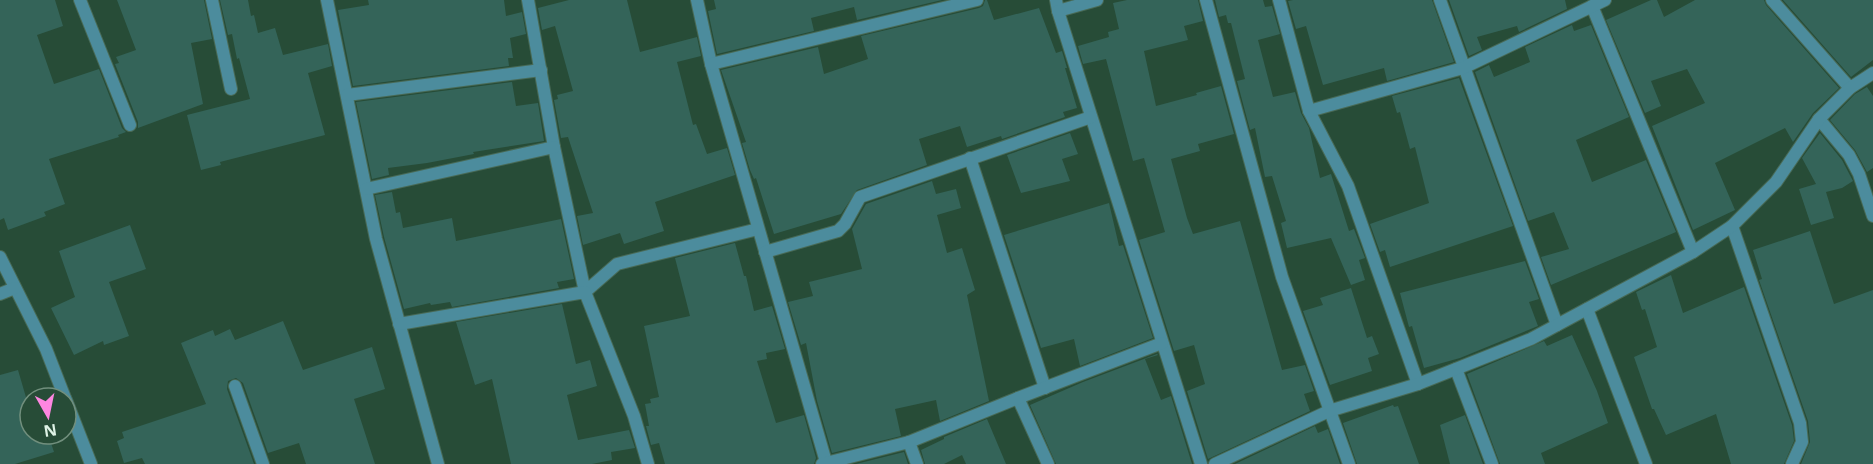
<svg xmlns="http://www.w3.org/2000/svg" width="1873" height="464" font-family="'Open Sans',sans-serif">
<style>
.building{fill:#346459}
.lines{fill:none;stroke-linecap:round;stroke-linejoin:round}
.minor-casing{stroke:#486a56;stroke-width:14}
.minor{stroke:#4c8c9d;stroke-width:12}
</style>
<rect width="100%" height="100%" fill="#274c37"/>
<g class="building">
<polygon points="0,0 55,0 63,26 37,35 54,84 99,69 122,128 126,132 118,135 119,137 49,159 65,204 44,212 46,216 8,230 4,218 0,220"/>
<polygon points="117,0 204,0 212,39 191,43 203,104 138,128 138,122 115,64 119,63 116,57 136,50"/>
<polygon points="220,0 248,0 251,16 254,15 258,33 275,28 283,55 328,44 332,66 308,73 325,135 220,162 221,165 201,170 187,115 250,99 239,58 237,59 232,34 228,35"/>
<polygon points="368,0 504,0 506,16 522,12 526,34 510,38 513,58 508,58 509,66 353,86 338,10 369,5"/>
<polygon points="569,0 627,0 640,52 697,37 701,56 677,62 693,125 696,124 707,154 727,148 735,175 655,202 664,231 624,244 620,233 583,245 577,216 593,213 568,137 561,138 554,100 558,99 557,95 573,91 555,26 542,30 538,8"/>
<polygon points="714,0 942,0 857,20 854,7 811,18 814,31 717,54 708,11 716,9"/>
<polygon points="985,0 987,0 994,20 1039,8 1056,53 1062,51 1067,68 1065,68 1077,108 1063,112 1065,117 1002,139 1001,136 967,147 960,126 919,139 927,165 857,190 841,214 774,234 756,178 754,179 750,170 742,143 746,142 721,70 818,47 824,74 868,59 861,36 979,8 983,6"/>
<polygon points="1127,0 1198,0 1203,21 1184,26 1188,40 1144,51 1156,106 1197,95 1196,93 1221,86 1234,134 1198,144 1200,151 1171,159 1187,218 1193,234 1240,221 1282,370 1305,365 1314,391 1304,394 1310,411 1208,459 1187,391 1205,384 1194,345 1174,351 1139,240 1165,232 1144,158 1133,161 1106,59 1083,64 1078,46 1109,37 1108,32 1119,29 1113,3"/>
<polygon points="1215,0 1263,0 1265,7 1272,6 1280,34 1258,40 1273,97 1295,92 1301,113 1309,128 1320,178 1331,174 1349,231 1354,229 1365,258 1359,260 1365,280 1351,285 1331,238 1287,248 1281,223 1286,221 1272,176 1265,177 1255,128 1250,130 1237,81 1245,79 1231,23 1228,23 1226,15 1219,17"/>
<polygon points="1293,0 1432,0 1454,62 1387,81 1384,68 1323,85 1306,26 1296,29 1288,1"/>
<polygon points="1449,0 1565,0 1567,9 1519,32 1517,26 1477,37 1482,50 1469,56"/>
<polygon points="1651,0 1657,0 1664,17 1695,0 1764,0 1766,5 1839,88 1813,113 1793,142 1785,128 1715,163 1735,210 1693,230 1652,126 1705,103 1687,69 1651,81 1661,106 1645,113 1606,20"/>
<polygon points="1783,0 1873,0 1873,60 1851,77"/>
<polygon points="1572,25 1574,31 1591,25 1629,117 1576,140 1592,182 1646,160 1676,232 1551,285 1541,257 1569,249 1554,212 1528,221 1475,72 1489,65 1494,77 1530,62 1525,47"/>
<polygon points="1459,78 1513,226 1390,267 1385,250 1380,252 1370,224 1429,203 1415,147 1410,149 1400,112 1397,113 1392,96"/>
<polygon points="512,82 516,106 538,103 544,141 473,152 474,154 427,163 388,168 389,175 372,179 356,102"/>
<polygon points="1867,87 1873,96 1873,168 1867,172 1855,150 1830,120 1855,94"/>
<polygon points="1070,133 1078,154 1062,159 1070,181 1021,193 1007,155"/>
<polygon points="1820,133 1842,160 1853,181 1842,188 1826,192 1834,218 1811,225 1799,189 1816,184 1802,158"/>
<polygon points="932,181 936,194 956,189 961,208 937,215 947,253 962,248 975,290 967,295 989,401 940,421 936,400 895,409 901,436 832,453 817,401 806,343 801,345 788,302 813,296 809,282 862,269 852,229 866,204"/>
<polygon points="392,192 396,213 400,212 403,228 452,218 456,241 561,219 574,279 557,282 559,288 452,307 450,302 431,305 430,303 404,309 384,237 375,195"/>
<polygon points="1109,203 1119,246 1123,245 1153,338 1080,366 1074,339 1041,348 1004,235"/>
<polygon points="130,225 146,269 109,282 129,336 104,345 103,341 74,355 51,308 75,297 59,251"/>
<polygon points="1810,231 1834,304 1873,290 1873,464 1801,464 1810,442 1808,421 1759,280 1762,279 1753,250"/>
<polygon points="735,243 744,276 746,276 754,311 772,306 785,349 766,353 767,359 757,361 776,423 804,415 816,458 814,464 665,464 659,443 651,445 646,426 649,426 645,404 651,403 650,399 659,397 644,326 690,316 675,258"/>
<polygon points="1525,261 1539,299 1529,302 1538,326 1460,358 1424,368 1412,326 1409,327 1400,293"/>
<polygon points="1671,275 1683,313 1744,287 1792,425 1794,441 1784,464 1731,464 1716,414 1666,435 1654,409 1652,409 1634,357 1657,347 1645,309 1642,310 1636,292"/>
<polygon points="1351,288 1367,338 1372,336 1379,354 1368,358 1372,371 1330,385 1303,311 1323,305 1320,298"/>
<polygon points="562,304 576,364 590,360 597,386 567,395 578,440 629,430 635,448 611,452 612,460 592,464 511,464 492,379 475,385 456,322"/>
<polygon points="283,321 303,370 372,347 385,389 354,399 375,464 306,464 299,443 268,453 243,383 236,378 228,381 227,389 254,464 145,464 142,458 124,463 117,441 124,438 122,432 206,404 181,343 213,330 215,336 230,329 235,340"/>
<polygon points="1572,335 1597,391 1608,423 1541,453 1545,464 1500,464 1467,374 1544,341 1547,346"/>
<polygon points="1157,354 1158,355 1145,359 1161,400 1171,396 1192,464 1056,464 1030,405 1083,382"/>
<polygon points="18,370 30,411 30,434 48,434 54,452 15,464 0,464 0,375"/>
<polygon points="1393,405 1394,407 1398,406 1419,464 1357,464 1343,423"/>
<polygon points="1465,415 1483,464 1450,464 1440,425"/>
<polygon points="987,419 1006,464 966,464 962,455 944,464 925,464 921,450 944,439 944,437"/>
<polygon points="1315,426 1318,433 1328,429 1340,464 1235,464"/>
<polygon points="904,452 908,464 856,464"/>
</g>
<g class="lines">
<g class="minor-casing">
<g id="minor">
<polyline points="80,0 130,125"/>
<polyline points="212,0 231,89"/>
<polyline points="327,0 376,239 438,464"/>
<polyline points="528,0 554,147 585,292 617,264 758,229"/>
<polyline points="697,0 711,64 826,462"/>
<polyline points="1056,0 1058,11 1097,0"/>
<polyline points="1206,0 1282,277 1349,464"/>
<polyline points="1279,0 1309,111 1348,186 1418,384"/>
<polyline points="1440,0 1557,325"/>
<polyline points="1772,0 1850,88"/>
<polyline points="1592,6 1693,252"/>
<polyline points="1058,11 1201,464"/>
<polyline points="711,64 977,0"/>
<polyline points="347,95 541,70"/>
<polyline points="1309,111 1463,68 1605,0"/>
<polyline points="1819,119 1849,155 1859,174 1873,216"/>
<polyline points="970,158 1045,388"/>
<polyline points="366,189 554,147"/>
<polyline points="1732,226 1800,423 1802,442 1792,464"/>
<polyline points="765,252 838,231 845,224 860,197 1091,117"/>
<polyline points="0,257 46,349 65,398"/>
<polyline points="0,294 15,288"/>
<polyline points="1587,309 1646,464"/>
<polyline points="399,324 585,292 634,416 648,464"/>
<polyline points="1456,369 1492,464"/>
<polyline points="235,386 263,464"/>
<polyline points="1018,398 1048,464"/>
<polyline points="66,400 91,464"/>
<polyline points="909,442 917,464"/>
<polyline points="822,464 909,442 1018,398 1162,343"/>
<polyline points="1215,464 1329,411 1418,384 1531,339 1693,252 1732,226 1776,182 1819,119 1850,88 1873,73"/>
</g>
</g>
<use href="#minor" class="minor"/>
</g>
<g transform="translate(48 416) rotate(171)"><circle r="28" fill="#274c37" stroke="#718f7d" stroke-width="1.5"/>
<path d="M0-4.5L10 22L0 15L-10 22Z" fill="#fe86e0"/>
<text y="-9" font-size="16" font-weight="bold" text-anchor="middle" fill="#dff3e6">N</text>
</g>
</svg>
